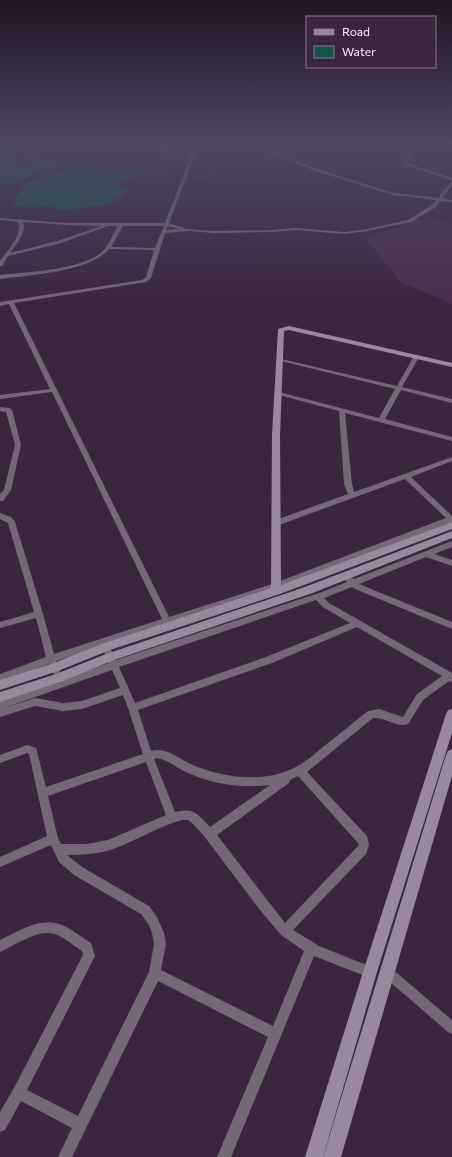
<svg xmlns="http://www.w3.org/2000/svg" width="452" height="1157" font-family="Commissioner,sans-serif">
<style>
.built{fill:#472f4b}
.water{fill:#145744}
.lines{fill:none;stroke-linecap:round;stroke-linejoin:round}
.stream{stroke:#145744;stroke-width:1.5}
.street{fill:#736975;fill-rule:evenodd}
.secondary{fill:#99899c;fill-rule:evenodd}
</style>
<rect width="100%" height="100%" fill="#3a273e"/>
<polygon class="built" points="427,217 452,224 452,304 400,282 365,237"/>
<g class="water">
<polygon points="14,154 15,154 15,156 9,158 12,158 13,162 19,165 18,166 41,165 25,162 33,157 38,160 49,161 49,163 50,163 105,162 125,163 53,168 40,171 35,175 15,183 14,185 0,184 0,158"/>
<path d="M141,167V168L134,173L141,174L129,178L118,185L130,190L110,204L60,211L56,209L57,208C45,204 29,211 15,205L14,203C29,160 98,170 131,171C136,171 135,168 141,167Z"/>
</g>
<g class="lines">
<g class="stream">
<polyline points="0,155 24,149"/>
<polyline points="123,163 141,165 142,168 138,170"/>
<polyline points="139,174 177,176"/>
<polyline points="191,176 208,178 211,169"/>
</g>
<g class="street">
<path d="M167,142H171L168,150L193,151L196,142H200L198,147L255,149L276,152L314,168L394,193L438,198L452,181V185L442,198L452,200V202L440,201L436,207L411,222L368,231L344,234L296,230L272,232L214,233L189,231L165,233L151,278L146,282L14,303L169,617L272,584L446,518L405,479L279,525H273L272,523L273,521L348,494L344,484L339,411L275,394V392H279L379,418L395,389L277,360V358L397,386L414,356H418L419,357L402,387L452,399V403L401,390L385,419L452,437V441L345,413L352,484L354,492L452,457V461L411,477L452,516V522L278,588L108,644L109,645L116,660L322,592L347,582L341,576L342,574H348L354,579L452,541V547L434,554L452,560V566L426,557L359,584L452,622V629L355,589L352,587L324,598L329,603L452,673V682L449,681L423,700L408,724C397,728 385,717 373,718L307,772L367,836L369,845L366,854L293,930L319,946L374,968L376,972L374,976L370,978L314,956L231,1157H217L268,1037L158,981L72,1157H58L72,1128L21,1101L5,1130L0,1132V1112L14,1088L83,955L82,951C74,946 64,937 55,934C37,929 16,945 0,952V940C17,932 39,917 59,924C70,927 81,937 91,943L95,956L93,960L27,1090L78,1116L149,972L154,944L152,933L149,925L141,914L74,875L59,862L51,845L0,867V857L47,836L29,754L27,753L0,763V755L27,745L36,748L46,787L143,754L128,708L123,695L82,709L63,711L35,706L0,717V701L57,681L49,664L0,682V674L46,657L36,618L0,628V622L34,612L8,523L0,519V513L11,517L15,522L43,614L54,654L162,619L52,392L0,399V395L50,389L9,304L0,306V302L142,280L146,277L154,250L109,249C90,272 29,275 0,279V275C27,272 85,270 104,250C110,243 113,233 118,226H108L61,243L8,256L2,266H0V261C7,251 23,235 18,222L0,220V218L67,223H165L192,153L0,147V145L164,150ZM197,149L255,151L275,154L312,170L393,195L436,200L432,205L408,220L368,229L344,232L296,228L272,230L214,231L186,229L169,223ZM23,222L67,225L102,226L57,241L10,253C16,244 27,233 23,222ZM123,226H164L155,248L111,247ZM168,226L180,229L166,230ZM316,600L323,607L350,623L266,657L135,703L119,667ZM357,627L442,676L417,694L403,717L379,709L368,711C353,723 338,735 323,747C316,753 309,759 301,764C270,784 226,779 193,765C180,760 167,746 151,751L138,710L272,663ZM102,646V647L109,663L63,679L56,661ZM112,670L120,688L82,701L63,703L35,698L1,709ZM157,758C168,760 177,768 188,773C217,785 238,788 270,785L210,827C198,814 194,807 175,812L154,759ZM146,762L166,815L108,840L87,844H61L58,838L48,796ZM298,776L358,843L359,845L285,923L217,835L289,783L290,780ZM182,820H188L193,824L204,836L260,910L281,935L304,951L273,1026L161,970L166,944L164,933L157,917L149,906L82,867L67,855C81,855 94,854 107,851C133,843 156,827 182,820Z"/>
<polygon points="363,142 414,144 433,142 409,146 414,154 407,163 452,178 452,180 404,165 410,154 405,146"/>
<polygon points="0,407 9,408 12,410 21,445 11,490 3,501 0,501 0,494 4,490 15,445 6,412 0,411"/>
<polygon points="387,966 391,968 452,1020 452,1034 448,1032 383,976 381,972 383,968"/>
</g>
<g class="secondary">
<polygon points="289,326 452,363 452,367 289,330 284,331 280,435 281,585 452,522 452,529 280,594 110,650 58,671 0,690 0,680 51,664 102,644 271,588 272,435 278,329"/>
<polygon points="452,531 452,538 310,594 114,660 63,681 0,702 0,692 56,674 106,654 302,588"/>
<polygon points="452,709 452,733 377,972 323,1157 305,1157 363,972 446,714 448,710"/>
<polygon points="452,749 452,776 341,1157 323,1157 446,755 448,751"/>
</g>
</g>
<linearGradient id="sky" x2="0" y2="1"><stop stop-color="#201522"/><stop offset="0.47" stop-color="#4f4763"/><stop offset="1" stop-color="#4f4763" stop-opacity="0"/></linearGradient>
<rect width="452" height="304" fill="url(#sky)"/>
<rect x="306" y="16" width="130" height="52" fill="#3a273e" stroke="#87778a"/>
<rect x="314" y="29" width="20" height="6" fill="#99899c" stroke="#87778a"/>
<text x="342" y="36" font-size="12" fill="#fbeefd">Road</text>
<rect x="314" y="46" width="20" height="12" fill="#145744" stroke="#87778a"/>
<text x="342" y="56" font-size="12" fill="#fbeefd">Water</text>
</svg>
